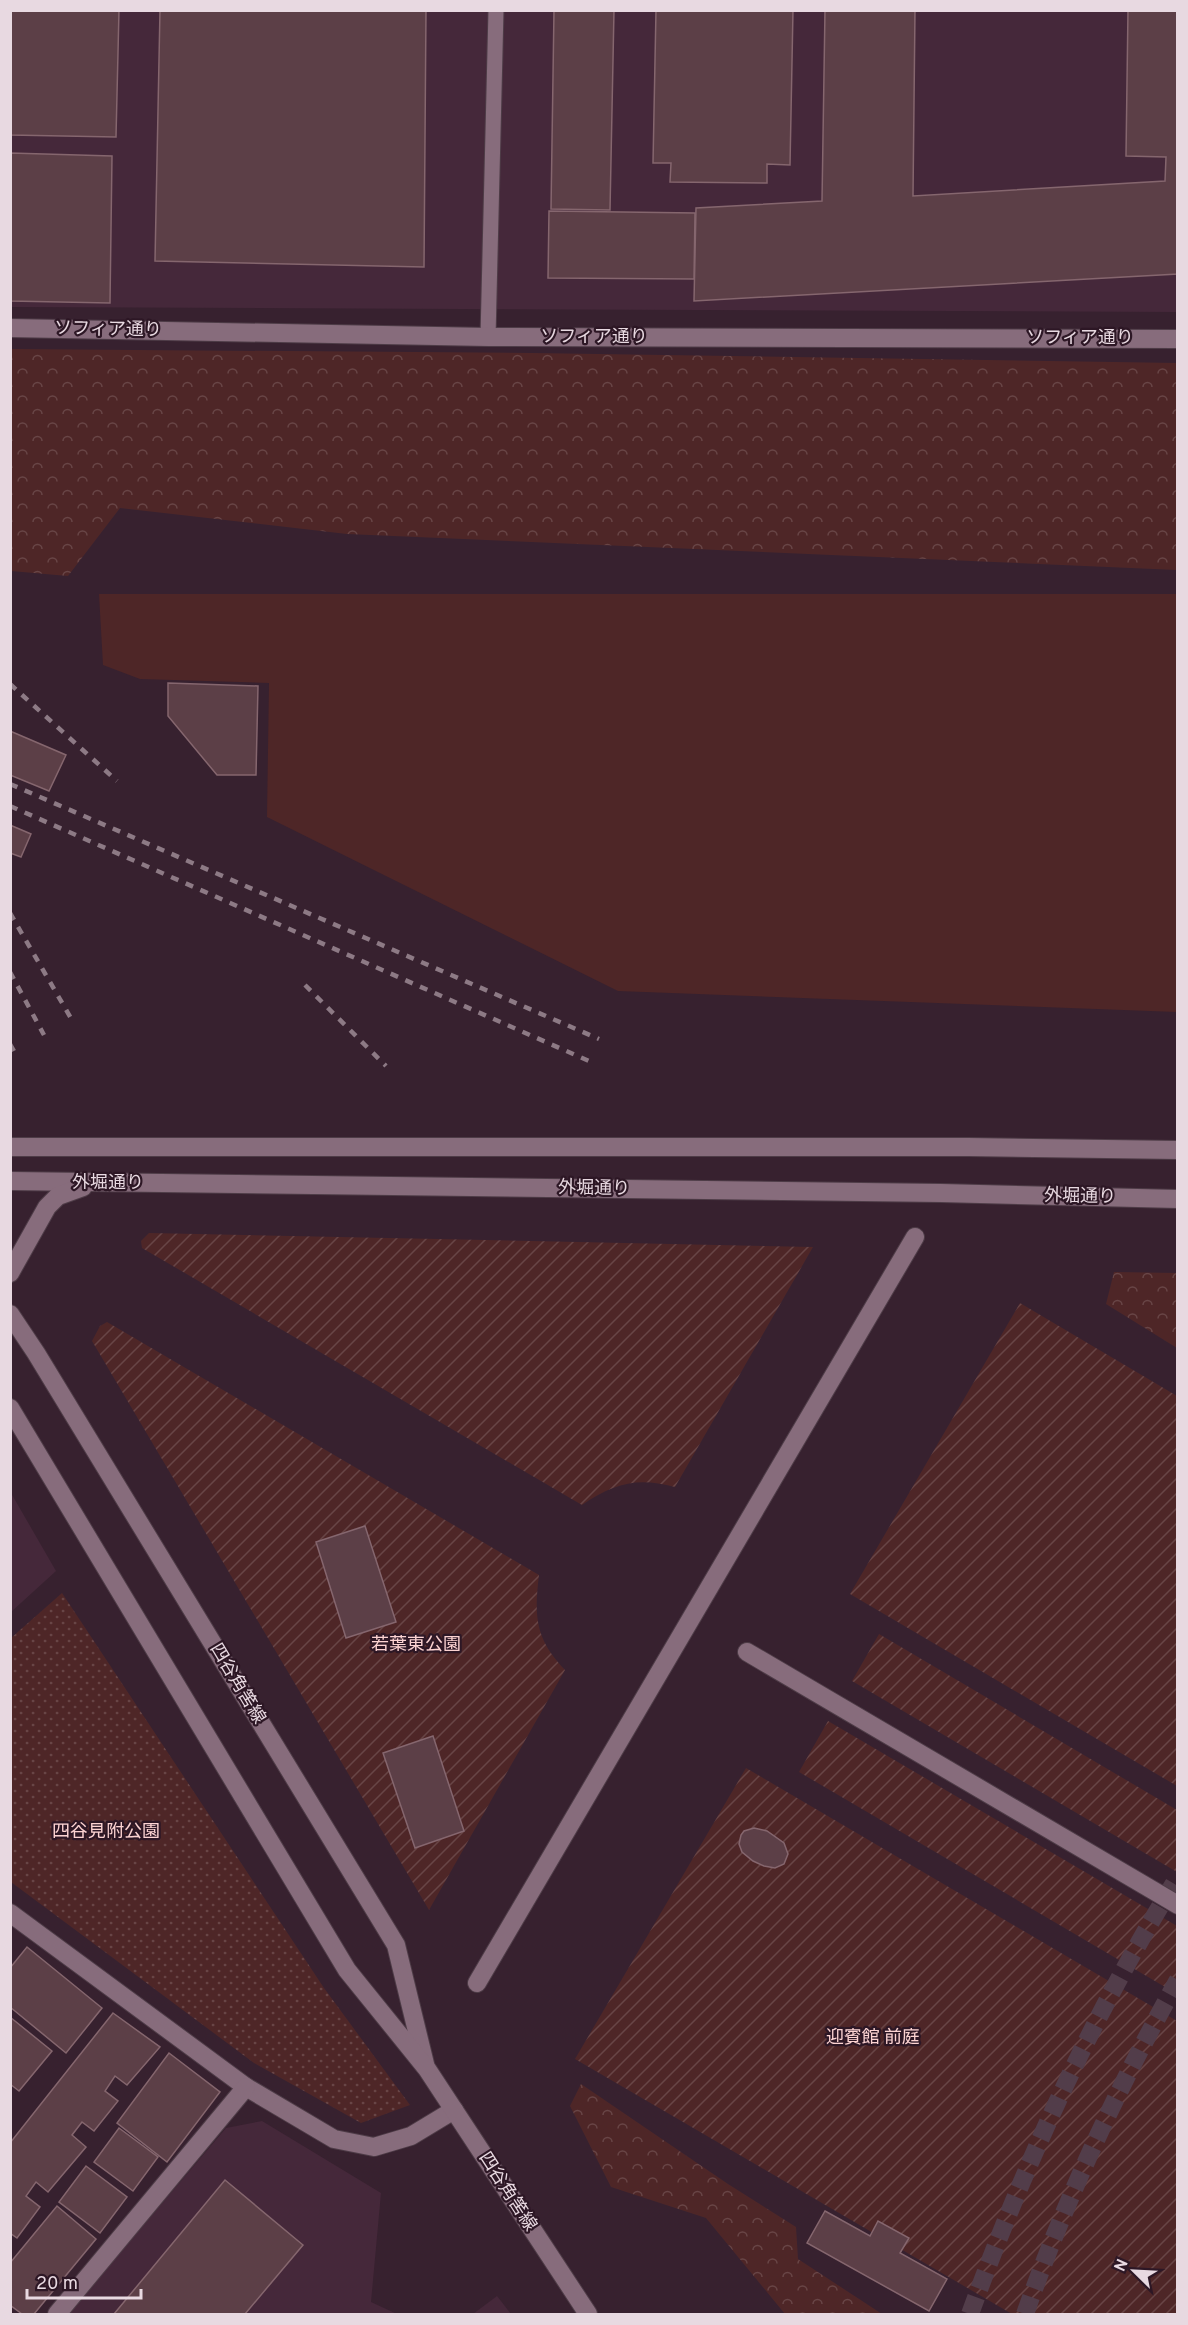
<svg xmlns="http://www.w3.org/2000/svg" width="1188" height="2325" font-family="Overpass,'Noto Sans JP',sans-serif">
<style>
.built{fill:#45283a}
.grass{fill:#4e2627}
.forest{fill:url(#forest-crowns)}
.park{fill:url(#park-dots)}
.garden{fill:url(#garden-furrows)}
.building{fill:#5c3f47;stroke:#85666e;stroke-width:1.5}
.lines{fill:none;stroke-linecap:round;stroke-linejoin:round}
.motorway-tunnel{stroke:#523d4a;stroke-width:18;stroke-dasharray:18 9;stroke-linecap:butt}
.service-casing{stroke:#4e3c47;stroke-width:17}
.pedestrian-casing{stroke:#4e3c47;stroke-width:20}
.minor-casing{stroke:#4e3c47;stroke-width:20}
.secondary-casing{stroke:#4e3c47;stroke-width:20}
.service{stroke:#876c7c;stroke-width:15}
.pedestrian{stroke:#876c7c;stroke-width:18}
.minor{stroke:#876c7c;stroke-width:18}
.secondary{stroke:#876c7c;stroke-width:18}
.rail{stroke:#8d7a85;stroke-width:4.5;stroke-dasharray:8 8;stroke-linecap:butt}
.labels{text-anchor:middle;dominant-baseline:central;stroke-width:4.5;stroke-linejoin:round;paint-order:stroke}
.street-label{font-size:18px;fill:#e8d9e1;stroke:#2d1725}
.park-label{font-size:18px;fill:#fcd3d2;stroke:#2d1725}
</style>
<defs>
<pattern id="forest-crowns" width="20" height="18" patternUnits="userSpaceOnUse" patternTransform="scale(1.5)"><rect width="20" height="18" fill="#4e2627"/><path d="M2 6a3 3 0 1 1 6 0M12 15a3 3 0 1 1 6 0" fill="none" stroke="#684546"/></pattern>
<pattern id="park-dots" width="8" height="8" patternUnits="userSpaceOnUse" patternTransform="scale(1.5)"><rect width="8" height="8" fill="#4e2627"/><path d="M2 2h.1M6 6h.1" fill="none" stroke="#684546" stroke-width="1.8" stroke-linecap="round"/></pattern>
<pattern id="garden-furrows" width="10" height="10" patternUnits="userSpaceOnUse" patternTransform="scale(1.5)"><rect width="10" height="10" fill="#4e2627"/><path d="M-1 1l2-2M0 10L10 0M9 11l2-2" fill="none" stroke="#684546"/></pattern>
</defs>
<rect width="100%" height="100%" fill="#37212f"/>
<g class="built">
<polygon points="11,11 1177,11 1177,312 11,307"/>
<polygon points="11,1493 56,1571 11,1612 10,1612"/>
<polygon points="262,2121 381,2193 371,2302 397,2314 68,2314 226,2128"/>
<polygon points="497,2296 511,2314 473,2314"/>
</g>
<polygon class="grass" points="99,594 1177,594 1177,1012 618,991 267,817 269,683 140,679 103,665"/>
<g class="forest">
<polygon points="11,349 531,353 1177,363 1177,570 347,534 120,508 68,576 11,571"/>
<polygon points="1114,1272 1177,1273 1177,1348 1106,1304"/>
<polygon points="581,2084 728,2184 796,2227 798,2259 882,2314 785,2314 706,2218 611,2187 570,2106"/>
</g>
<polygon class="park" points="62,1593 324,1988 410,2105 361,2123 254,2063 11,1882 11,1638"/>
<g class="garden">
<path d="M149,1233L813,1247L675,1487C637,1477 615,1483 582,1505L142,1248L141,1241Z"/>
<polygon points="1020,1303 1177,1396 1177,1786 850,1594"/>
<path d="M107,1322L539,1575C534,1616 535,1639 565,1670L429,1910L92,1341L100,1326Z"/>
<polygon points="879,1634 1177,1810 1177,1872 852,1681"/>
<polygon points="828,1721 1177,1926 1177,1994 799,1772"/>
<polygon points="746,1768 1177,2021 1177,2314 1012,2314 575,2059"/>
</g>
<g class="building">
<polygon points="10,10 119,10 116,137 10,135"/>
<polygon points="160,10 426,10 424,267 155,261"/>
<polygon points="554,10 614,10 610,210 551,209"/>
<polygon points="656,10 793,10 790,165 767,164 767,183 670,182 671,163 653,163"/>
<polygon points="825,10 915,10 913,196 1165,181 1166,157 1126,156 1128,10 1178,10 1178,274 694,301 696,208 822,201"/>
<polygon points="10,153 112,156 110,303 10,301"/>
<polygon points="549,211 695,213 694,279 548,278"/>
<polygon points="168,683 258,686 256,775 217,775 168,716"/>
<polygon points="10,731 66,755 49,791 10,775"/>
<polygon points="10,825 31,834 21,857 10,853"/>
<polygon points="365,1526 396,1622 346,1638 316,1542"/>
<polygon points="433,1736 464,1831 415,1848 383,1753"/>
<polygon points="754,1828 767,1831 784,1843 788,1854 784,1864 775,1868 764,1866 753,1861 742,1852 739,1844 741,1835 744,1831"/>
<polygon points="27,1947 102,2008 66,2053 10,2007 10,1968"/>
<polygon points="113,2013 160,2047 127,2085 115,2076 105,2091 118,2101 94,2131 82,2122 72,2135 86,2147 48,2192 36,2182 26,2196 40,2207 17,2238 10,2233 10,2143"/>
<polygon points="10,2017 52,2051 19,2091 10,2084"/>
<polygon points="169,2053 220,2092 167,2162 117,2123"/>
<polygon points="119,2128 158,2157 133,2191 94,2162"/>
<polygon points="86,2166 127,2197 100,2233 59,2202"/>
<polygon points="225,2180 303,2245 245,2314 114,2314"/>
<polygon points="57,2206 96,2239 34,2314 22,2314 10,2305 10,2263"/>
<polygon points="825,2211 870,2236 878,2221 909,2238 900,2253 947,2279 929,2311 807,2243"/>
</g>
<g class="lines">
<g class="motorway-tunnel">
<path d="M970,2314C1025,2163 1093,2014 1178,1877"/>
<path d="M1025,2314C1066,2198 1118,2087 1178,1980"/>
</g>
<g class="service-casing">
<polyline id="service" points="488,337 496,10"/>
</g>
<g class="pedestrian-casing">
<g id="pedestrian">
<polyline points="747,1652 1178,1905"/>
<polyline points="477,1983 915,1237"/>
</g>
</g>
<g class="minor-casing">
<g id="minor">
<polyline points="10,328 488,337 1178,339"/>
<polyline points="10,1913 246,2087 334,2139 374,2147 411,2136 454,2110"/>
<polyline points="57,2314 246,2087"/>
</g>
</g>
<g class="secondary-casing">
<g id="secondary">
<polyline points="10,1147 968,1147 1178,1150"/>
<polyline points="10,1181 941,1193 1178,1199"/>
<polyline points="10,1273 47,1207 58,1196 83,1187"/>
<polyline points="10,1314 36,1353 396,1945 425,2064"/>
<polyline points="10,1408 347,1970 427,2069 588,2314"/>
</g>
</g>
<use href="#service" class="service"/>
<use href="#pedestrian" class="pedestrian"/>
<use href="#minor" class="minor"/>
<use href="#secondary" class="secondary"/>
<g class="rail">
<polyline points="10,684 117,781"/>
<polyline points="10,784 599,1039"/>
<polyline points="10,806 589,1061"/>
<polyline points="10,913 72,1020"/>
<polyline points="10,972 44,1035"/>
<polyline points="305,985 386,1066"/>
<polyline points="10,1044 15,1053"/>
</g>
</g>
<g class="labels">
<g class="street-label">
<text transform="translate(108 330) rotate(1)">ソフィア通り</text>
<text x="594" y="337">ソフィア通り</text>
<text x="1080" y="338">ソフィア通り</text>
<text x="108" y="1183">外堀通り</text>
<text transform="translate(594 1189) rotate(1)">外堀通り</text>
<text transform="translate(1080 1197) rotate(1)">外堀通り</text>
<text transform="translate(237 1684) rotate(59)">四谷角筈線</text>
<text transform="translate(507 2192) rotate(57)">四谷角筈線</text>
</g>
<g class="park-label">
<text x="416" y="1645">若葉東公園</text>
<text x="106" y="1832">四谷見附公園</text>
<text x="873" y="2038">迎賓館 前庭</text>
</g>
</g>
<rect width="1188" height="2325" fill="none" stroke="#e8d9e1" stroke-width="24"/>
<g transform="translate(1134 2271) rotate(294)" stroke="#2d1725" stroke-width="4.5" paint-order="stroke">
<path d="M0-4.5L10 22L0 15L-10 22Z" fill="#e8d9e1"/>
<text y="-9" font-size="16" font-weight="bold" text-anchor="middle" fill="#e8d9e1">N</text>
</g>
<path d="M27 2289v9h114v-9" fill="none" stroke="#e8d9e1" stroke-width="3"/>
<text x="36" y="2289" font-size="18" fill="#e8d9e1" stroke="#2d1725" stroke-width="4.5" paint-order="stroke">20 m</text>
</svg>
